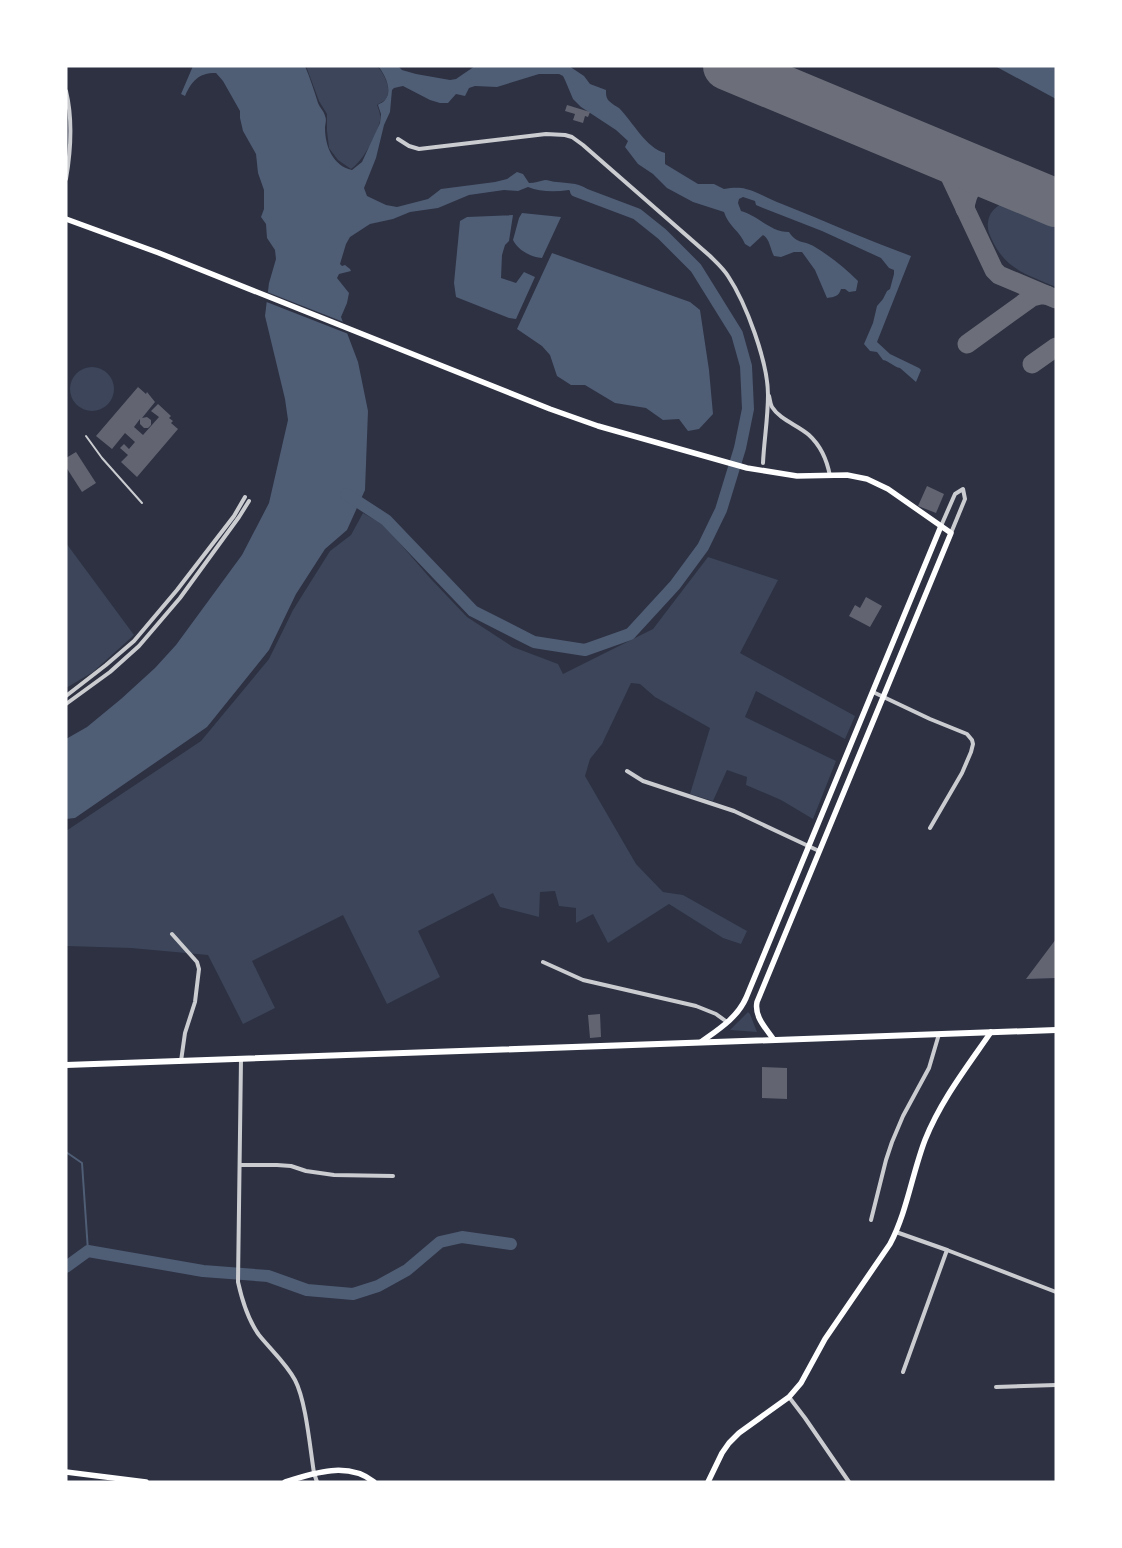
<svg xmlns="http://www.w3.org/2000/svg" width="1122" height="1548" font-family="'Fira Sans Condensed',sans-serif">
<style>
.green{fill:#3c4559}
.water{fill:#4f5d75}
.pier{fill:#2d3142}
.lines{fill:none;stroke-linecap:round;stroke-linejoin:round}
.stream{stroke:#4f5d75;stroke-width:2}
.river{stroke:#4f5d75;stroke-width:12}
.taxiway{stroke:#6c6f7a;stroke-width:19}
.runway{stroke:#6c6f7a;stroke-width:48}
.building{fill:#626471}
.service{stroke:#caccd0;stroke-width:2}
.minor{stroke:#caccd0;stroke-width:4}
.secondary{stroke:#fff;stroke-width:5.5}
.trunk{stroke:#fff;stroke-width:6}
</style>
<rect width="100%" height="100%" fill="#2d3142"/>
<g class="green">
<path d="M306,66H377C384,73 394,92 384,101C382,102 379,103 377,105C379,110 381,115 380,121C376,136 364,160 351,169L338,160L329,148L327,131V114L319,101Z"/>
<path d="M1002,204L1056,227V287C1028,275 1006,270 992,240C989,234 987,228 988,222C989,214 994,207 1002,204Z"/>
<circle cx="92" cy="389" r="22"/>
<polygon points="363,513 384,525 430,578 467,617 513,647 558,664 563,674 653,629 708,557 778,580 740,653 855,716 845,739 756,691 745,717 836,761 813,819 781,800 746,785 747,777 727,770 713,801 690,794 710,728 655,697 640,684 631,683 602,744 590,759 585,776 636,864 663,892 683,895 747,931 741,944 723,938 669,904 608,943 593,914 576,923 576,908 559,906 555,891 540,892 539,917 500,907 493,893 418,931 440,977 387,1004 343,915 252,961 275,1008 243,1024 208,955 131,948 66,946 66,831 201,741 269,659 293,610 330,551 351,535"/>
<polygon points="66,543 134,635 93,672 66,688"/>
<polygon points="748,1012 750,1014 757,1032 730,1030"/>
</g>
<g class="water">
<path d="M193,66H305C310,78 314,90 318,103C320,108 324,111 325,116C327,120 325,124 325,128C325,146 333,166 352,170L362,162L380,123L381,114L378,105C380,103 383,103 385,100C393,91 385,74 378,66H398L402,70L416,74L450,80L456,79L475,66H569L584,76L590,84L606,90C606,94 606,98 609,101C612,104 616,106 619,108C633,122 646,148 665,153V164L698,184H714L724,189C732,188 738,187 746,189C759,192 770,200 782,204C825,221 867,240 911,256L877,342L890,354L919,368L921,370L916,382L900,368C894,367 889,361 883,360L877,352L870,351L864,344L873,323L877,306L883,299L887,291L890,289L894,274V270L889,268L881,258L822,231L763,208L756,205L755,201L743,197L739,199L738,203L741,211C759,216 770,232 789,232C797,245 805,240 815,247C830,256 846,269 858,281L856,291L849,292L845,289H841C839,296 835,297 827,298L815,270L802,252H794L781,257L774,256C770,249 770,239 763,235L750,247L745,244C740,231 728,226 724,212L693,202L667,188L653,174L638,164L625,147L628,141L616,130L581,107L573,99L565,80L563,76L559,74H539L497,87L475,86L469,88L465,96L456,94L448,103H440L430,100L403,86L394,88L392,90L390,112L384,125L376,158L364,188L367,196L386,205L397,207L428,199L441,189L495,182L507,179L517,172L523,174L529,183C535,183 539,181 545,180C548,180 553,182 557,182C572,184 579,182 591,192V199L575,196L569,190C555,192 540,192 528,187L518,191L504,190L469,195L438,208L410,212L393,219L370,224L350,237L346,244L340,264L342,266L345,265L350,269L351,271L339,274L337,278L349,293L347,303L341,317L358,362L368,411L365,490L347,530L325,549L296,594L269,650L207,727L75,818L66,819V739L87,727L121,699L155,668L176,645L242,555L269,503L288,420L285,399L265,316L269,283L276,259L275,250L267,238L266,224L261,217L264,209V190L258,173L256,154L243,131L240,118V111L223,81L216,73C198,73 192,81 185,96L181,94Z"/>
<polygon points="995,66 1056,66 1056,99"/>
<path d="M522,213L561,217L542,258C530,257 518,250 513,240L519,218Z"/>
<polygon points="513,215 509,241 505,245 502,255 501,278 516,283 524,272 535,277 516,319 509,318 456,297 454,283 460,221 467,217"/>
<polygon points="552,253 690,302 700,310 709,370 713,414 699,429 688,431 679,419 663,420 646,408 615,403 585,385 571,385 557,376 550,355 542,346 517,329"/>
</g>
<polygon class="pier" points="267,292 346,323 351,335 264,301"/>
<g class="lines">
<polyline class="stream" points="66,1152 82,1163 88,1251"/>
<g class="river">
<polyline points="346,494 386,520 473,611 534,642 585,650 630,634 675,585 703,547 721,510 740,448 748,409 746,366 737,334 696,268 662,234 637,214 576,191"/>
<polyline points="66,1267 88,1251 203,1271 268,1276 307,1290 353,1294 378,1286 407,1270 440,1242 462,1237 511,1244"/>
</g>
<g class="taxiway">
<polyline points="929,150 942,161 946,168 994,270 999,275 1056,299"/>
<path d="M965,209C967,189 974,184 992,177"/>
<polyline points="967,344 1032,297 1040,295 1047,295"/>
<polyline points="1032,364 1056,347"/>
</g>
<polyline class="runway" points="727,66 1056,203"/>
</g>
<g class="building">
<polygon points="567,105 590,112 588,117 585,116 583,123 573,120 575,114 565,111"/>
<polygon points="138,387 146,394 147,392 155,402 142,418 147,417 151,420 151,425 148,428 144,428 140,424 140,419 134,427 143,435 159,417 151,411 158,404 171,416 169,418 173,421 171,423 178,429 137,477 121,462 128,455 120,448 124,444 129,449 135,442 125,433 112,449 96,436"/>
<polygon points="76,452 96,483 82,492 66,467 66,458"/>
<polygon points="927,486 944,494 936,513 918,506"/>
<polygon points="866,597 882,606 870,627 849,616 855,605 860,608"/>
<polygon points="1056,939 1056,978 1026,979"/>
<polygon points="600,1014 601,1037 590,1038 588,1015"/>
<polygon points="762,1067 787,1068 787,1099 762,1098"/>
</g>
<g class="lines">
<polyline class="service" points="86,436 102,458 142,503"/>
<g class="minor">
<path d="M66,91C73,120 71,150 66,179"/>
<path d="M398,139L409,146L419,149L546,134L565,135L572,137L583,145L710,256C716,262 723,268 728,276C746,303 768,362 768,395C768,418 764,441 763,463"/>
<path d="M769,396C770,399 770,404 772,407C780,420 798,425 809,435C821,446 827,460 830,476"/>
<polyline points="941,526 955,494 963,489 965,499 951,533"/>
<polyline points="873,692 930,719 967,734 972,740 973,744 971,752 962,773 930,828"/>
<polyline points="66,696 106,665 134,641 177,590 234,516 245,497"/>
<polyline points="66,704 110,672 139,646 180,598 239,517 249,501"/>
<polyline points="627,771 643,781 734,811 819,851"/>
<polyline points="172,934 197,962 199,969 195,1002 185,1033 181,1061"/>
<polyline points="543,962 583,980 696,1006 716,1014 727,1022"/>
<path d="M241,1059L238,1282C242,1300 248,1320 259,1335C271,1350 286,1363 295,1380C306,1401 310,1448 314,1473L317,1482"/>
<polyline points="240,1165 277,1165 291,1166 306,1171 334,1175 393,1176"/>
<polyline points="871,1220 886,1160 892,1142 903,1116 929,1068 939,1034"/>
<polyline points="896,1232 947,1250 1056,1292"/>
<polyline points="903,1372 947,1250"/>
<polyline points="996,1387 1056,1385"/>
<polyline points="789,1397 805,1418 849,1482"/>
</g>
<g class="secondary">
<path d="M66,219L159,253L550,409L598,426L747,468L797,476L847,475L867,479L888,489L951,533L757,1002C754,1017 766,1028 774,1040"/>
<path d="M701,1042C719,1029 737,1018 746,998L941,526"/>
<polyline points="66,1472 146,1482"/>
<path d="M285,1482C313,1473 348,1461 374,1482"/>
<path d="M708,1482L722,1453L729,1443L739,1433L789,1397L801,1383L825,1339L890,1244C907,1212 912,1174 925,1140C941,1100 967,1067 991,1032"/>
</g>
<polyline class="trunk" points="66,1065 1056,1030"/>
</g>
<rect width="1122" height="1548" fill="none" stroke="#ffffff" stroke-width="135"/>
</svg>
